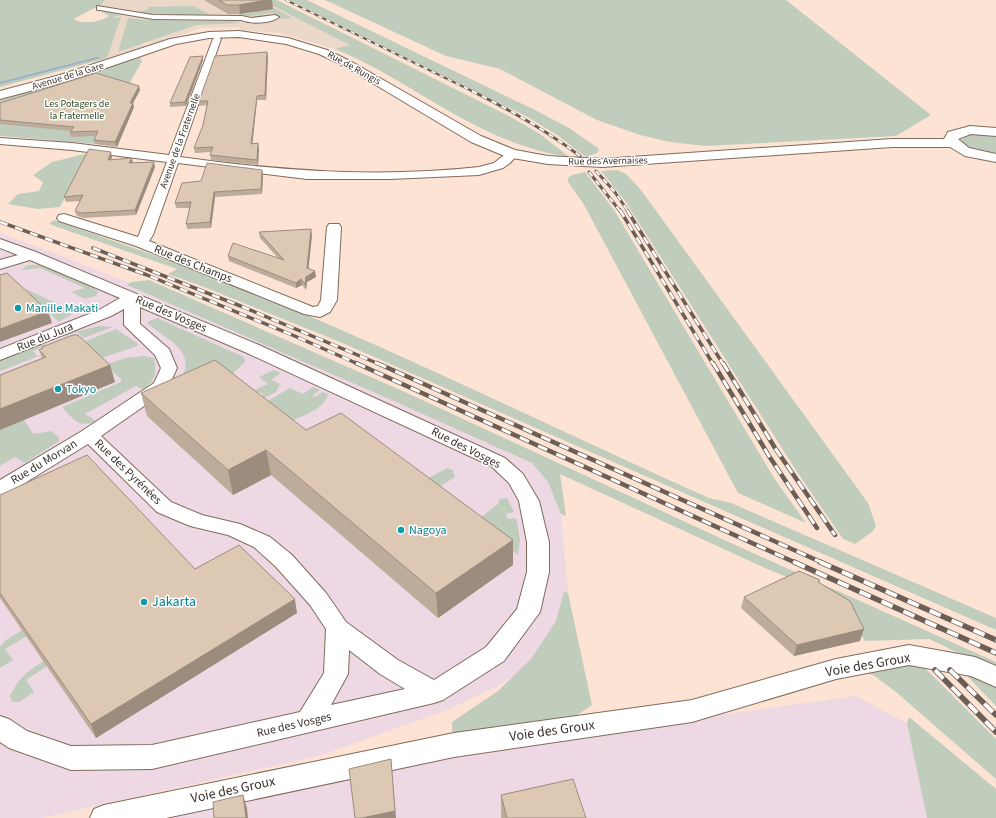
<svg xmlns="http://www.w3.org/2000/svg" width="996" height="818" font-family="'Source Sans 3',sans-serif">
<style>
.commercial{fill:#ebd8c9}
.industrial{fill:#eed8e4}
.green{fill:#c0cdbd}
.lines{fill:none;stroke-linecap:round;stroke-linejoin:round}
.stream{fill:#9ab0c7;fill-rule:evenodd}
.minor-casing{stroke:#816b5c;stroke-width:2}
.secondary-casing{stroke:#816b5c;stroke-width:2}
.minor{fill:#fff;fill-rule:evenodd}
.secondary{fill:#fff;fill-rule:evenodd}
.rail-far4-casing{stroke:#6c5e55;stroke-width:2}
.rail-far3-casing{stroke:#6c5e55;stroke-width:3}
.rail-far2-casing{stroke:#6c5e55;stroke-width:3.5}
.rail-far1-casing{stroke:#6c5e55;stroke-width:4.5}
.rail-casing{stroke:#6c5e55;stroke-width:5.5}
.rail-far4{stroke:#fff;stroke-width:1.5;stroke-dasharray:4.5;stroke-linecap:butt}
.rail-far3{stroke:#fff;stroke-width:2;stroke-dasharray:5.5;stroke-linecap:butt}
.rail-far2{stroke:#fff;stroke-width:2.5;stroke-dasharray:8;stroke-linecap:butt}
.rail-far1{stroke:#fff;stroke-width:3;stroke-dasharray:10;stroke-linecap:butt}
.rail{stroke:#fff;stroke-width:4;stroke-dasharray:12;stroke-linecap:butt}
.wall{fill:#beac9b}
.shaded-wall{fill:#9b8c7e}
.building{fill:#ddc8b4;stroke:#9b8c7e}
.culture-dot{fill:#0f9aa8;stroke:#fff;stroke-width:1.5}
.labels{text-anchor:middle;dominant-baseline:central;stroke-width:3;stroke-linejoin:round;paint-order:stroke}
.far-street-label{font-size:10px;fill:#3b312b;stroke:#fff}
.far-park-label{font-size:10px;fill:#294722;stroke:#fff}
.street-label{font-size:12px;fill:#3b312b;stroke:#fff}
.culture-label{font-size:12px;fill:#0d838f;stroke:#fff;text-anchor:start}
.near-culture-label{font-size:14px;fill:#0d838f;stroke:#fff;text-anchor:start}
.near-street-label{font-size:14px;fill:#3b312b;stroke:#fff}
</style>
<rect width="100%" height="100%" fill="#fde3d3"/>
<polygon class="commercial" points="95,0 261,0 351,45 335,49 279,33 242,30 239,27 201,28 153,44 145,42 141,44 148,46 107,58 119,17 94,3"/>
<g class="industrial">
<polygon points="0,233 67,258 155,293 532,463 548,482 561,514 568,593 563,623 545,653 502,684 447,710 319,756 42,818 0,818"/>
<polygon points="856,696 907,723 927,818 161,818 390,766 537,740"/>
</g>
<g class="green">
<path d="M0,0H105L101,5L75,18V20C85,24 101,22 109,16L101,11H108V12L121,15L112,18L121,17L107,58L0,87Z"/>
<polygon points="258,0 293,18 282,19 272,13 250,16 231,16 260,11"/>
<path d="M261,0H277L507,115L540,134L568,156C551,155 537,150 521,145C454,122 399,75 335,49L350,45Z"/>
<polygon points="289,0 307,0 537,111 569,128 598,148 599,150 597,153 586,157 557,135 526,116"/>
<polygon points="325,0 786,0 931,115 896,136 706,146 670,142 640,135 597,120 500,69 446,56"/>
<polygon points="193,6 211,15 150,15 137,13 149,9 147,7"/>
<polygon points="128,18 146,20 233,21 240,23 196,25 118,52"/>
<polygon points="140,57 142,61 96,144 0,136 0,100"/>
<path d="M971,134L996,135V154C985,152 966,152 961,140Z"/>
<polygon points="89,153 60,207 38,209 8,204 18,194 39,191 43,182 33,175 52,162"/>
<polygon points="617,170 626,174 641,190 868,503 876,526 872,532 855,544 843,539 797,472 625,201 601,171"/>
<polygon points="585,172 614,210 774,478 806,523 738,493 583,203 568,182 568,178 572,175"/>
<path d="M54,220C119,243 185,265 249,291C404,354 555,429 709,498L731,503L996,618V630L340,342L204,287L168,274L177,269L49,224Z"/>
<polygon points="28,265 41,265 88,284 98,292 96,296 85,299 71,292 85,288 40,268 21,270"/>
<polygon points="149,280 405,392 733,544 996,662 996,671 929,639 865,641 835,596 767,569 560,474 566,516 561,514 548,482 532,463 387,398 127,285 131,282"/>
<polygon points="24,288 68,309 74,309 75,305 79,307 79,310 59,322"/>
<path d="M157,318L244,357L245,362L229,377L149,414L144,410L146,408C162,397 197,377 182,352C174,340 157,333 147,322Z"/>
<polygon points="99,326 113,327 64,345 83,337 77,332 63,337 64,334 76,329 78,331"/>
<polygon points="116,329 138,344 137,346 99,359 53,354"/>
<polygon points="37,344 49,345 33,351 37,356 60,348 0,371 0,358"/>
<path d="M144,356L154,358C157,372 156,381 143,389L136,386L85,414L96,421C79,429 73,419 62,407L121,382V379L105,365L125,358Z"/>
<polygon points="274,370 281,373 271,380 280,384 276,392 258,401 256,399 264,395 260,392 250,396 250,392 268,384 259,377"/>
<path d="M313,387L320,390L312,396L315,397L322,392L328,394C326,409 299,417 287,423L262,404L290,388L303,394Z"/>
<polygon points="24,420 33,434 52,431 59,438 59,441 25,463 15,457 0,466 0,430"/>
<polygon points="447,468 453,470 455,477 433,491 421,482"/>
<polygon points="507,498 514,512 506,514 508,519 515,518 517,521 520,541 518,555 475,522 498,504 500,499"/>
<polygon points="564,592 568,593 592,705 556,729 453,743 452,722 498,691 531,659 556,621"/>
<polygon points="22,630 27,636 5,649 13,660 0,668 0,647 5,641"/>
<path d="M44,661L47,666L26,680L34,692L19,702H12L10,696C19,678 27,671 44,661Z"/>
<polygon points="876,661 923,666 996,739 996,779 896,692 876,677 859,668"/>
<polygon points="967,676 976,678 996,688 996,706"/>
<polygon points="909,717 996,789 996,818 927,818 907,723"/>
</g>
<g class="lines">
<polygon class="stream" points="97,57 100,58 0,84 0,82"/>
<g class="minor-casing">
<g id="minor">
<path d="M97,6L153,15L242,16L251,18L275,15L279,17C271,24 251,24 241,20L153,19L100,10H97Z"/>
<path d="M217,36L221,39L180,157C281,171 378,178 479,167L494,163L508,152H516L518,154L510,163L503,168L479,175L390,179H307L178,163L153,235L149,241L313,307L318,306L321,300L327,227L329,224H339L341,227L337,300L330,312L320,317L304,314L136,246L59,221L57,218L59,215L64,214L138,237L167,162L72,150L0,144V138L72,143L169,155L213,39Z"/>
<path d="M0,239L36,252L259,345L505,458L523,474L539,501L549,542V572L540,612L504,661L443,700L434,703L152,769L71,770L9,748L0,742V716L9,719L27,731L71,746L152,745L300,712L324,673L326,629L310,605L276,567L254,547L228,535L190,526L157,512L88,444L7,494L0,496V480L82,431L154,383L161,368L155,355L124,325V309L111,316L0,360V349L99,310L120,298L30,260L0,269V260L18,255L0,248ZM140,307L247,353L491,466L509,483L519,501L527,542V572L517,609L486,647L434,680L398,660L346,622L326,593L292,555L270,537L240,524L202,515L171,502L101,436L167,390L177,368L169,349L140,324ZM349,650L380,674L405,689L331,705L348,674Z"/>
<polygon points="909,645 975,657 996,666 996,687 971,676 909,665 836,679 692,722 454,757 166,818 90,818 94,809 104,805 454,733 692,700 836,659"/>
</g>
</g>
<g class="secondary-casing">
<polygon id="secondary" points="239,31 288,38 327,50 352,62 481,136 515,150 548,156 602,159 892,139 944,139 948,132 970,126 996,128 996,136 971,134 958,139 969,148 996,154 996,162 965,156 950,147 892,147 602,167 548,164 507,157 471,142 344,66 319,54 286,44 239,37 209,38 176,44 68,81 0,99 0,91 60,75 170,39 209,32"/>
</g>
<use href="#minor" class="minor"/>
<use href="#secondary" class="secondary"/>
<g class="rail-far4-casing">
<polyline id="rail-far4" points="286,0 474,92"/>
</g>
<g class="rail-far3-casing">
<g id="rail-far3">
<path d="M472,91C510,110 546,130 580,156"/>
<polyline points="596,171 614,191 628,211"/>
<polyline points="589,172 620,211"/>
</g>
</g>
<g class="rail-far2-casing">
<g id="rail-far2">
<polyline points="620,210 713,364"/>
<polyline points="627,210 723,364"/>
<polyline points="0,222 147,275 297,337 358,364"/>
<polyline points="93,248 243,307 379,364"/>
</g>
</g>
<g class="rail-far1-casing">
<g id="rail-far1">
<polyline points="356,363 796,563"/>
<polyline points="377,363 823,563"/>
<polyline points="713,363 769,456 817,528"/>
<polyline points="723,363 775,448 835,535"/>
</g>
</g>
<g class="rail-casing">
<g id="rail">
<polyline points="794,562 996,653"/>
<polyline points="820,562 996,640"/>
<polyline points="935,670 996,732"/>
<polyline points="950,670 996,715"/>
</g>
</g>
<use href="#rail-far4" class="rail-far4"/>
<use href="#rail-far3" class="rail-far3"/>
<use href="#rail-far2" class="rail-far2"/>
<use href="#rail-far1" class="rail-far1"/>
<use href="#rail" class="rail"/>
</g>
<g class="wall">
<polygon points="204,0 272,0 273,9 240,14 228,14"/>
<polygon points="268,56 266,100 257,100 252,144 259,148 258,165 211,160 210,155 211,152 195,153 194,148 203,125 207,105 199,106 199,101"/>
<polygon points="203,60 186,106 170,107 170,103"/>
<polygon points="140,90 133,103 134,107 117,147 95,144 94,140 96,136 71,137 70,132 71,131 0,124 0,103"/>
<polygon points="112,157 111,159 155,167 136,215 83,218 77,216 75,211 80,201 66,202 64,197"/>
<polygon points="262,170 263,175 262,194 215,197 211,228 187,229 186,224 190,208 176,208 175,203 201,181"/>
<polygon points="259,232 312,235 308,269 315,271 316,277 307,282 306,290 302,285 296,288 229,261 228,256 278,258 260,238"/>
<polygon points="42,347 110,365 115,382 0,430 0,375 42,358 39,350 42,349"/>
<polygon points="141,393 306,430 513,565 438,618 271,475 233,495 147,416"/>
<polygon points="0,495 195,569 297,613 96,738 0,598"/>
<polygon points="820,580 819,583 860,641 794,656 741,608 744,597"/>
<polygon points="501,795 586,818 501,818"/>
</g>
<g class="shaded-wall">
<polygon points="267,0 272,0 273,9 240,14 239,5"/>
<polygon points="267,52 268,56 266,100 265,95"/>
<polygon points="203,56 203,60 186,106 185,102"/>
<polygon points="139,86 140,90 133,103 134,107 117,147 115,142 130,103"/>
<polygon points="257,96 257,100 252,148 251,144"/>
<polygon points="258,143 259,148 258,165 257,160"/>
<polygon points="111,152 112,157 109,164 108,160"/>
<polygon points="132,158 133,163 129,163"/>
<polygon points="154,162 155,167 136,215 135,210"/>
<polygon points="262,170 263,175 262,194 261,189"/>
<polygon points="214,192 215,197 211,228 210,222"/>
<polygon points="311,229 312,235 308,274 307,268"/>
<polygon points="315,271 316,277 307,282 306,290 305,284 306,277"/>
<polygon points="301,279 302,285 296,288 296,283"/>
<polygon points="48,311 52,323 0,342 0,329"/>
<polygon points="110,365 115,382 0,430 0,409"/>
<polygon points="266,450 271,475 233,495 228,470"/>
<polygon points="513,540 513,565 438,618 436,593"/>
<polygon points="295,599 297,613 96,738 91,724"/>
<polygon points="864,629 860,641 794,656 797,645"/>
<polygon points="391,759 396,818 362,818"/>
<polygon points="243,795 247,808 248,818 246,818"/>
</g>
<g class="building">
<polygon points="219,0 267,0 239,5 227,5"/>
<polygon points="267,52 265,95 257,96 251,144 258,143 257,160 210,155 213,147 194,148 203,125 208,101 199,101 215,56"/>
<polygon points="203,56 185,102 170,103 190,57"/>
<polygon points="96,73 139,86 130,103 133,103 115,142 94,140 98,131 70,132 74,127 0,120 0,103"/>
<polygon points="89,149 111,152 108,160 132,158 129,163 154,162 135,210 81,213 75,211 83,195 64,197"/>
<polygon points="207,163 262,170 261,189 214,192 210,222 186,224 191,202 175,203 182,183 201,181"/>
<polygon points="311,229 307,268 315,271 306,277 305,284 301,279 296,283 228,256 233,243 284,260 259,232"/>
<polygon points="7,273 48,311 0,329 0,275"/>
<polygon points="73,335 78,335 110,365 0,409 0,375 46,357 39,350 43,348 42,347"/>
<polygon points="215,360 306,430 341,413 513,540 436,593 266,450 228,470 141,393"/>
<polygon points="87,455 195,569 239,545 295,599 91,724 0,593 0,495"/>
<polygon points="799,571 820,580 818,582 850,601 864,629 797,645 744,597"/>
<polygon points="391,759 395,811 362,818 355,818 349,769"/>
<polygon points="573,779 586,818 507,818 501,795"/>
<polygon points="243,795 246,818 214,818 213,802"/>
</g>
<g class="culture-dot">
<circle cx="18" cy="308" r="4"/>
<circle cx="58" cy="389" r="4"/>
<circle cx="401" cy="530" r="4"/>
<circle cx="144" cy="602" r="4"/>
</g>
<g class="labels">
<g class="far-street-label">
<text transform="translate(354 68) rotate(29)">Rue de Rungis</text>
<text transform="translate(68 76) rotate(-17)">Avenue de la Gare</text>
<text transform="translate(180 141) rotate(-70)">Avenue de la Fraternelle</text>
<text transform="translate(608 161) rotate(-1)">Rue des Avernaises</text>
</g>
<g class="far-park-label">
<text x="77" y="104">Les Potagers de<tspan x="77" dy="12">la Fraternelle</tspan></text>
</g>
<g class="street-label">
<text transform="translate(193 264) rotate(22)">Rue des Champs</text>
<text transform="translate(171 314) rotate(23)">Rue des Vosges</text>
<text transform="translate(45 337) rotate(-22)">Rue du Jura</text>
<text transform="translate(466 448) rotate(27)">Rue des Vosges</text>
<text transform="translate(44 462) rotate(-31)">Rue du Morvan</text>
<text transform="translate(128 472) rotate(44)">Rue des Pyrénées</text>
<text transform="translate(294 725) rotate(-13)">Rue des Vosges</text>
</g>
<g class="culture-label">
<text x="26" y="308">Manille Makati</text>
<text x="66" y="389">Tokyo</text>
<text x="409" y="530">Nagoya</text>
</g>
<g class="near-culture-label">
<text x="152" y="602">Jakarta</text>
</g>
<g class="near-street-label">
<text transform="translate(868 665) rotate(-10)">Voie des Groux</text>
<text transform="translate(552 731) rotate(-8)">Voie des Groux</text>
<text transform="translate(233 790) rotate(-12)">Voie des Groux</text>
</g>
</g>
</svg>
